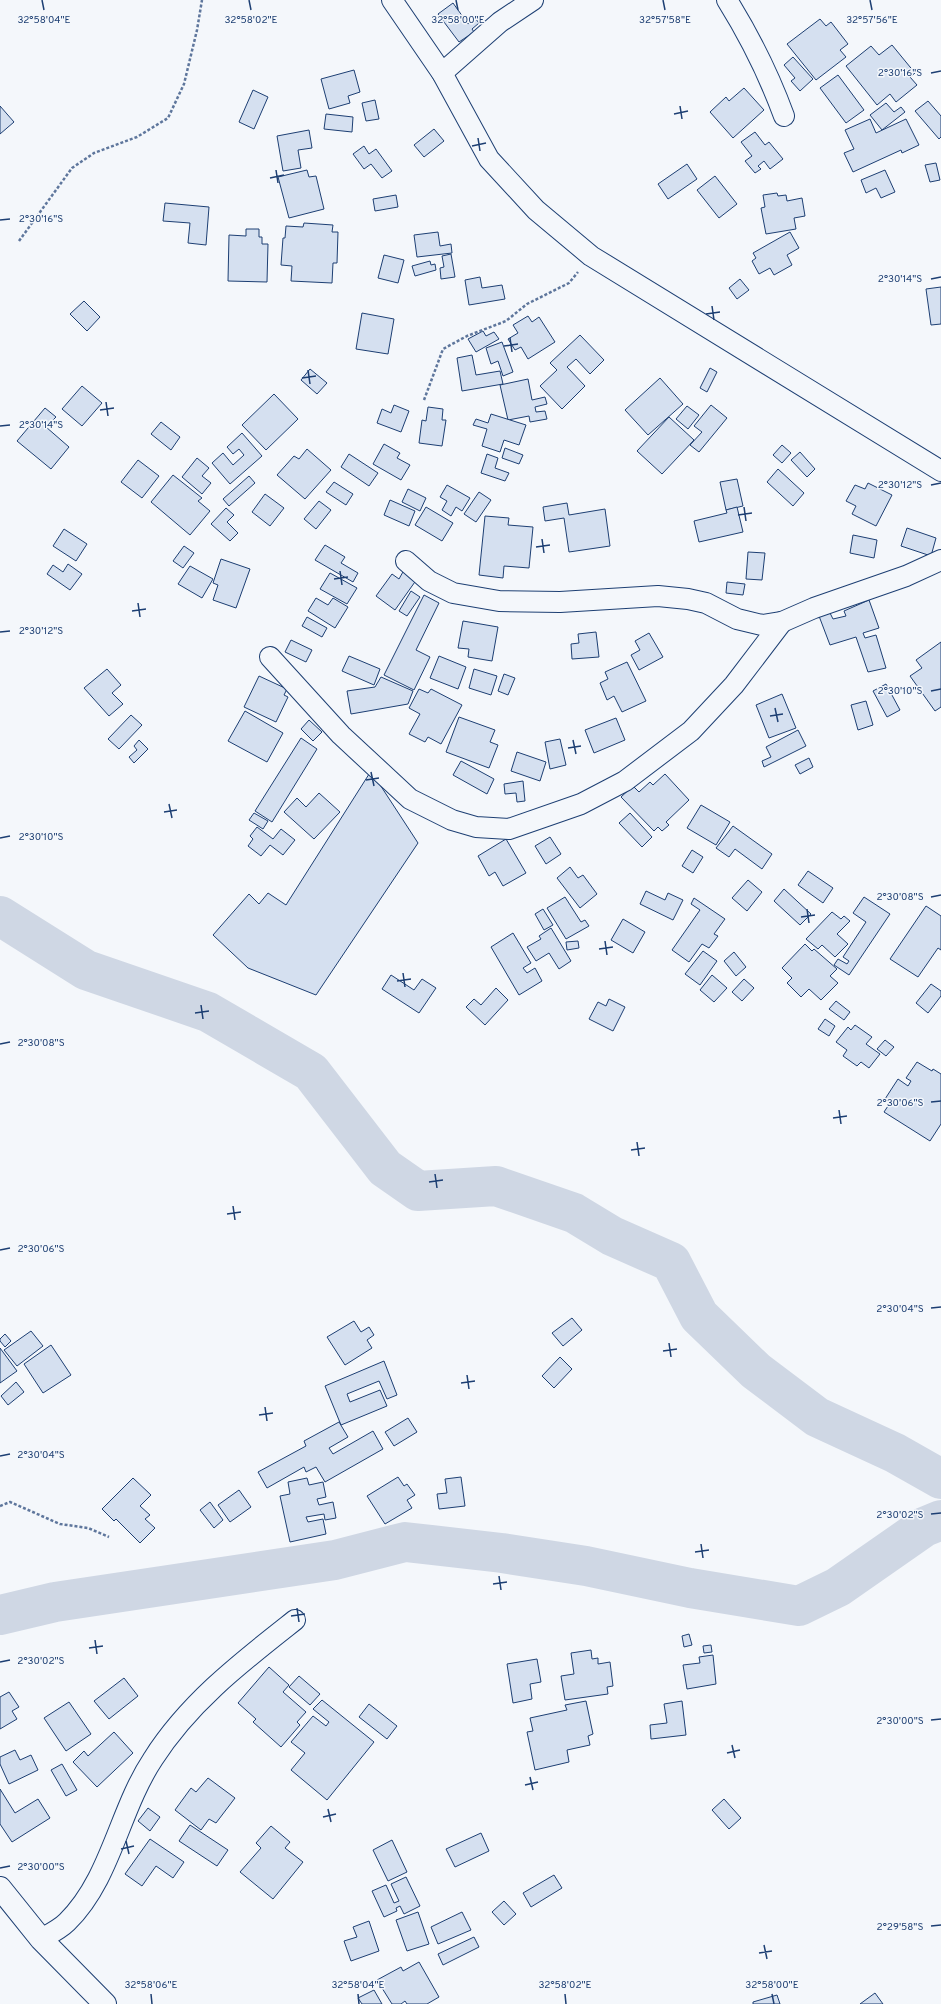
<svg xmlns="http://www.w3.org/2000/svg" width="941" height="2004" font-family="Overpass,sans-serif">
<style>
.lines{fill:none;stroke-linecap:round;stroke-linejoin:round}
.river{stroke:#cfd7e4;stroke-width:40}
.building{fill:#d5e0f0;stroke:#1d3f73}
.minor-casing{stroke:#1d3f73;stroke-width:22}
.tertiary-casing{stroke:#1d3f73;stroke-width:24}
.path{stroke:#5e769c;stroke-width:2.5;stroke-dasharray:3 2;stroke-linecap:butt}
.minor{stroke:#f4f7fb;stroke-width:20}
.tertiary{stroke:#f4f7fb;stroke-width:22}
.ticks{fill:none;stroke:#1d3f73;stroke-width:1.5}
.ticks-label{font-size:10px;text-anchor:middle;fill:#1d3f73;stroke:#f4f7fb;stroke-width:3;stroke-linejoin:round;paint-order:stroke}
</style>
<rect width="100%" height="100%" fill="#f4f7fb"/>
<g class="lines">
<g class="river">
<polyline points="0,916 86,970 208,1012 311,1072 385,1168 418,1191 496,1186 574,1213 612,1236 671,1262 699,1316 756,1371 817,1417 895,1453 941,1479"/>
<polyline points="0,1615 55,1602 335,1560 405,1542 502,1553 586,1566 690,1588 799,1606 838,1587 924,1527 941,1520"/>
</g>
</g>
<g class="building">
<polygon points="453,3 468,24 475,18 479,23 472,29 474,32 459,42 438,14"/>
<polygon points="820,19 826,26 831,22 848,44 840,50 846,57 816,80 787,44"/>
<polygon points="892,45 915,73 910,77 917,85 896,102 890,94 877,105 846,66 871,46 879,55"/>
<polygon points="793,57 813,79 800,91 791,81 795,78 784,65"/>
<polygon points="354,70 360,92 348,96 350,103 329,109 321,79"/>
<polygon points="838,75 864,110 846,123 820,88"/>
<polygon points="744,88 764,110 733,138 710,112 726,97 729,101"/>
<polygon points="253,90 268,97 254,129 239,122"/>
<polygon points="375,100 379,119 366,121 362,103"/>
<polygon points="928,101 941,116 941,137 939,139 915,111"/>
<polygon points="886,103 894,112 901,107 905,112 882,130 870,115"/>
<polygon points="0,106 14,122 0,134"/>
<polygon points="326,114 353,117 352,132 324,129"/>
<polygon points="870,119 876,133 906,119 919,145 902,153 901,150 853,172 844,153 854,149 845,130"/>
<polygon points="434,129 444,141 424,157 414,145"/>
<polygon points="309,130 312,148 298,150 301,168 283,171 277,136"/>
<polygon points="755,132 765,145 769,142 783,159 770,169 764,161 758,166 761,169 755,173 745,161 752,156 741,142"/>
<polygon points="364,146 369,154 376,149 392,171 382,178 371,164 364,169 353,154"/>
<polygon points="936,163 940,180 930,182 925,165"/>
<polygon points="687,164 697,179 668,199 658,184"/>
<polygon points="307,170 309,177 316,176 324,209 289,218 278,177"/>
<polygon points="885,170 895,192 881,198 876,188 866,193 861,180"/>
<polygon points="715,176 737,204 719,218 697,190"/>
<polygon points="777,193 778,196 786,195 787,201 802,198 805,216 794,218 796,229 766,234 761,208 765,207 763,195"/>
<polygon points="396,195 398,207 375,211 373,199"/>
<polygon points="165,203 209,207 206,245 188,243 190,223 163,221"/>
<polygon points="304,223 333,225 332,232 338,232 337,263 333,263 332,283 291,281 292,266 281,265 283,238 285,238 286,226 303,227"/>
<polygon points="246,229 259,229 259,237 262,237 262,244 268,244 267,282 228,281 229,235 246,236"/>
<polygon points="438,232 440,246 451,244 452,253 417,257 414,235"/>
<polygon points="790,232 799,248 787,255 792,265 774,275 770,268 759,274 752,261 756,258 753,253"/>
<polygon points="451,254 455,277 441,279 440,268 444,267 442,256"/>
<polygon points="384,255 404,260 398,283 378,278"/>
<polygon points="430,261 431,265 435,264 436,270 415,276 412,266"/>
<polygon points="480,277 482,288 502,285 505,299 469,305 465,280"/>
<polygon points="740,279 749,290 737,299 729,288"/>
<polygon points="941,287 941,324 931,325 926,289"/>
<polygon points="84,301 100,317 87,331 70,314"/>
<polygon points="362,313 394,319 388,354 356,349"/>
<polygon points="528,316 532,322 539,317 555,342 528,359 521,347 515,350 508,339 518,333 513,325"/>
<polygon points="483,331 486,336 494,332 499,339 476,352 468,339"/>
<polygon points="580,335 604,360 590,374 576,359 567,367 585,386 562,409 540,386 557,370 550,363"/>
<polygon points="502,342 513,372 503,376 498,361 491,364 486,348"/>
<polygon points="472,355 476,375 500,371 503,384 462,391 457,358"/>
<polygon points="710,368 717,372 707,392 700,388"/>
<polygon points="310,369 327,383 317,394 301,380"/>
<polygon points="660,378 683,404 648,435 625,410"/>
<polygon points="528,379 532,400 545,397 547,404 535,407 536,412 545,411 547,419 530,422 529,416 508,420 500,385"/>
<polygon points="82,386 102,403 82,426 62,409"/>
<polygon points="274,394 298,419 266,450 242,425"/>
<polygon points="394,405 409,411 401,432 377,423 382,409 391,413"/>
<polygon points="711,405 727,418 699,452 690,445 702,432 694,426"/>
<polygon points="687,406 699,415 688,429 676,419"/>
<polygon points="428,407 443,409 442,420 446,420 442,446 419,443 422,420 426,421"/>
<polygon points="45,408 56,417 46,427 69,447 51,469 17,441"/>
<polygon points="491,414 526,425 519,445 504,440 500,452 482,446 487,429 473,425 476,419 488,423"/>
<polygon points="669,417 694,440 662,474 637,451"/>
<polygon points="161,422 180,437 171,450 151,434"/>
<polygon points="242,433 262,456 230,484 212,463 223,453 233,465 244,455 239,449 233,454 227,447"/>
<polygon points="384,444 400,453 397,458 410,465 401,480 373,464"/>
<polygon points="782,445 791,453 782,463 773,455"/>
<polygon points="505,448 523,455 519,464 502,458"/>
<polygon points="307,449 331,470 305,499 277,475 294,456 299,459"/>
<polygon points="800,452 815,469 807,477 791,460"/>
<polygon points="349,454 378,473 369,486 341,467"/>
<polygon points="487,454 498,458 495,468 509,473 505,481 481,473"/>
<polygon points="197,458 209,468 202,476 211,483 202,494 182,477"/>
<polygon points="138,460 159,476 142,498 121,482"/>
<polygon points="778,469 804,493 793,506 767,482"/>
<polygon points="173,475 202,498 198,501 210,511 190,535 151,502"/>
<polygon points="249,476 255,483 229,506 223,499"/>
<polygon points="737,479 743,506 726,510 720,482"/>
<polygon points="334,482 353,494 346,505 326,492"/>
<polygon points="868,483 892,495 876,526 852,514 856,506 846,501 855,485 865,489"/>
<polygon points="447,485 470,498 462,511 456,507 451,516 442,510 447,501 440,497"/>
<polygon points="408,489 426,498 420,511 402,502"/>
<polygon points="479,492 491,500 476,522 464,514"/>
<polygon points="265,494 284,508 270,526 252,512"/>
<polygon points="390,500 415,511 409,526 384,515"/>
<polygon points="319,501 331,510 316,529 304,519"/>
<polygon points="567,503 569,515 605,509 610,546 569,552 564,518 545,521 543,507"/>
<polygon points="426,507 453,523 442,541 415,525"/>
<polygon points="737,507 743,532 699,542 694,521 727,513 726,510"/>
<polygon points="226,508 234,515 227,522 238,533 230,541 211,524"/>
<polygon points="485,516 509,518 508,525 533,527 529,568 504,566 503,578 479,575"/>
<polygon points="907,528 936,538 931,556 901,546"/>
<polygon points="64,529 87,544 76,561 53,546"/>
<polygon points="853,535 877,540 874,558 850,553"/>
<polygon points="325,545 345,557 341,563 358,573 353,582 315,560"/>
<polygon points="184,546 194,553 183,568 173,561"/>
<polygon points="748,552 765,553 762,580 746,579"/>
<polygon points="221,559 250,569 236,608 213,600 218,585 213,583"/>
<polygon points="68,564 82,574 70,590 47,574 53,565 63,572"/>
<polygon points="190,566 213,579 202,598 178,584"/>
<polygon points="404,570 417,579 395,610 376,596 392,574 399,579"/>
<polygon points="330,573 357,588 347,604 320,589"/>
<polygon points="727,582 745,584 743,595 726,593"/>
<polygon points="411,591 420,597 407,616 399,611"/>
<polygon points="424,595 439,603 416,650 430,657 414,690 384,675"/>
<polygon points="316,598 328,605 333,598 348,607 335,628 308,611"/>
<polygon points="869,600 879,628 863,633 865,638 876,635 886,668 868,672 856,637 830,645 819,616 830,613 833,619 846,616 844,611"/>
<polygon points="307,617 327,628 322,637 302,626"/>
<polygon points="463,621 498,627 492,661 468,657 469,649 458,648"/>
<polygon points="596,632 599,657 572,659 571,644 579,643 578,634"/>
<polygon points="649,633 663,657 639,670 631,655 640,650 635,641"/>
<polygon points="291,640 312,650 306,662 285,652"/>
<polygon points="941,642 941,707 935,711 910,676 922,668 916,660"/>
<polygon points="349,656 380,669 374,685 342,671"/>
<polygon points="439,656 466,667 458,689 430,678"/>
<polygon points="627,662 646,701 622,712 614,696 607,700 600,683 608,679 605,672"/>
<polygon points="107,669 121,685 112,693 123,704 109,716 84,688"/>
<polygon points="474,669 497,676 491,695 469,688"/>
<polygon points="504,674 515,678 508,695 498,691"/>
<polygon points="259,676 287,689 284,695 288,697 276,722 244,707"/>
<polygon points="381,677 413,691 408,704 351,714 347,691 375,687"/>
<polygon points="886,684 900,710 887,717 873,691"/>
<polygon points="419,689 428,693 431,689 462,705 441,744 428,737 425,742 409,734 420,714 409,708"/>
<polygon points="782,694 796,728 769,738 756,705"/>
<polygon points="866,701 873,725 858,730 851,705"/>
<polygon points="245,711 283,733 267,762 228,741"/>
<polygon points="131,715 142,725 119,749 108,739"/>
<polygon points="459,717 495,730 490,742 498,745 489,768 446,752"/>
<polygon points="616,718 625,740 594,753 585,730"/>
<polygon points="309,720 322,732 313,741 301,729"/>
<polygon points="798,730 806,746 764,767 762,761 771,757 766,747"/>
<polygon points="301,738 317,749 272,822 255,811"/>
<polygon points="560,739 566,765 550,769 545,742"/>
<polygon points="139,740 148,749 134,763 129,757 137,750 134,746"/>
<polygon points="517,752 546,762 540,781 511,771"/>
<polygon points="809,758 813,767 800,774 795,765"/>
<polygon points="461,761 494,779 487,794 453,775"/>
<polygon points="371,771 418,843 316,995 248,968 213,935 249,894 259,904 268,893 286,905"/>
<polygon points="665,774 689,800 666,822 669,825 662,831 658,827 654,831 621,797 633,786 639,792 650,782 653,785"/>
<polygon points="523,781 525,801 517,802 516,793 505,794 504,784"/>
<polygon points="319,793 340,812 314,839 284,812 297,798 306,807"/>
<polygon points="701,805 730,822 716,845 687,828"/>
<polygon points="254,813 268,821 263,829 249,820"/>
<polygon points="630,813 652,837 642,847 619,823"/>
<polygon points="733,826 772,854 762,869 735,849 729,857 716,848"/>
<polygon points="257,827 273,839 281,829 295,840 283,855 270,845 261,856 248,846 253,839 250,836"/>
<polygon points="550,837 561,854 546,864 535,846"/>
<polygon points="506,839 526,873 503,886 495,872 489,876 478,856"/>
<polygon points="692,850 703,857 693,873 682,866"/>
<polygon points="570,867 578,878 583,875 597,894 580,908 557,878"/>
<polygon points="808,871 833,888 823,903 798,885"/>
<polygon points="748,880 762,892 747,911 732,898"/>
<polygon points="784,889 811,914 800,925 774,901"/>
<polygon points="646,891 665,900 668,893 683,900 673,920 640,904"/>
<polygon points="565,897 581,922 585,920 589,926 566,939 547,908"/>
<polygon points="864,897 890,914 849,975 834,965 838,959 847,964 849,961 843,957 866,922 853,913"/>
<polygon points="694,898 725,919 714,934 718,936 709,948 702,944 689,962 672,950 700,910 691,904"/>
<polygon points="926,906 941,916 941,950 938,948 918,977 890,959"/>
<polygon points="543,909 553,925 544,930 535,914"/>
<polygon points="832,912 841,919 844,916 850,921 837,934 848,944 835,957 822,945 818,949 806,939"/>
<polygon points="623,919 645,932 633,953 611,940"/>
<polygon points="551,928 571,961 559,969 549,953 536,961 527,947 541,939 539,936"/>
<polygon points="513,933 531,963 523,968 527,973 535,968 542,981 519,995 491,947"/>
<polygon points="578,941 579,948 567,950 566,942"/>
<polygon points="805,944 812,951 814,949 837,969 830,976 838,983 821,1000 809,989 801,997 787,983 792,978 782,968"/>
<polygon points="703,951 717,961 700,985 685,974"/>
<polygon points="734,952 746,967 736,976 724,961"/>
<polygon points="391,975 414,990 422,979 436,988 419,1013 382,989"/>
<polygon points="712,975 727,988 714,1002 700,990"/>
<polygon points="744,979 754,988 742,1001 732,992"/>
<polygon points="931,984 941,991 941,996 928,1013 916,1003"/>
<polygon points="496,988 508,1000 485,1025 466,1007 474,999 481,1005"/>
<polygon points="609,999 625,1007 613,1031 589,1019 598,1002 606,1006"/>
<polygon points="836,1001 850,1012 844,1020 829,1009"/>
<polygon points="825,1019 835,1026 829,1036 818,1029"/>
<polygon points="855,1025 872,1037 866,1044 880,1054 869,1068 861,1062 857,1066 843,1056 847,1050 836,1042 848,1027 851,1030"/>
<polygon points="885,1040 894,1047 886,1056 877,1049"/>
<polygon points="917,1062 932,1071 933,1069 941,1074 941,1124 930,1141 884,1112 890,1103 885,1099 898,1079 908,1086 911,1081 906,1078"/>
<polygon points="572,1318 582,1330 563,1346 552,1333"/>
<polygon points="354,1321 361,1332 369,1327 374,1335 367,1340 372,1348 345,1365 327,1337"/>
<polygon points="31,1331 43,1346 17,1366 4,1350"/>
<polygon points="5,1334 11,1341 5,1347 0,1341 0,1339"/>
<polygon points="51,1345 71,1375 43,1393 24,1364"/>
<polygon points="0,1348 17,1371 0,1383"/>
<polygon points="560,1357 572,1369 554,1388 542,1376"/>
<polygon points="384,1361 397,1395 387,1399 379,1381 347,1394 350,1402 380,1390 387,1406 341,1425 325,1386"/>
<polygon points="16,1382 24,1392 8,1405 1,1396"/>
<polygon points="408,1418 417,1432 394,1446 385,1432"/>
<polygon points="339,1422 348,1437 329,1448 333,1454 373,1431 383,1449 325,1482 316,1467 306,1472 304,1467 267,1488 258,1472 306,1446 304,1441"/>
<polygon points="398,1477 404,1486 407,1484 415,1495 407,1500 412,1508 385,1524 367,1496"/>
<polygon points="461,1477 465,1506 439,1509 437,1494 447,1493 445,1479"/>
<polygon points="133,1478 151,1495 140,1506 150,1515 145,1519 155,1528 140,1543 116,1519 114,1521 102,1509"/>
<polygon points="307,1478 309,1485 323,1482 326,1497 317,1499 319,1505 333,1502 336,1518 325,1520 324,1514 306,1517 308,1522 323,1519 326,1534 290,1542 280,1496 290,1494 288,1482"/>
<polygon points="239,1490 251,1507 230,1522 218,1505"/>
<polygon points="210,1502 223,1520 214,1528 200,1510"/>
<polygon points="689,1634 692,1645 684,1647 682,1636"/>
<polygon points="711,1645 712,1652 704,1653 703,1646"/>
<polygon points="591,1650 592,1659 598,1658 598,1664 610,1662 613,1686 607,1687 608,1694 565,1700 561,1676 574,1674 571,1653"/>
<polygon points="713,1655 716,1684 687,1689 683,1665 700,1663 699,1657"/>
<polygon points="537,1659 541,1682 530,1684 532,1699 513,1703 507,1664"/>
<polygon points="269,1667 289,1685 283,1692 306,1712 297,1722 300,1725 281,1747 253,1722 256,1719 238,1703"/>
<polygon points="299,1676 320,1694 310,1705 289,1687"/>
<polygon points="124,1678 138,1696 109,1719 94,1701"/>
<polygon points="9,1692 19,1707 12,1711 17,1719 0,1729 0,1697"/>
<polygon points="322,1700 374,1742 327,1800 291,1770 305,1753 291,1742 313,1716 326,1726 329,1722 313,1709"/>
<polygon points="586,1701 593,1734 588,1736 590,1745 567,1750 569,1762 535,1770 527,1732 533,1731 530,1718 567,1710 565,1705"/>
<polygon points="682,1701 686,1735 651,1739 650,1725 667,1723 664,1704"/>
<polygon points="69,1702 91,1734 66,1751 44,1718"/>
<polygon points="369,1704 397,1726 387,1739 359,1717"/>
<polygon points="114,1732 133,1753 97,1787 73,1762 84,1751 88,1756"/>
<polygon points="15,1750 20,1760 31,1755 38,1770 9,1784 0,1764 0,1757"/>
<polygon points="62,1764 77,1790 66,1796 51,1770"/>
<polygon points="208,1778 235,1798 216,1823 209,1819 201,1830 175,1810 191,1788 196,1792"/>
<polygon points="0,1789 15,1813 38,1799 50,1818 12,1842 0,1824"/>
<polygon points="724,1799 741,1818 729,1829 712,1810"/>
<polygon points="148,1808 160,1817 150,1831 138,1821"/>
<polygon points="190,1825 228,1850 217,1866 179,1841"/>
<polygon points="271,1826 290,1842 285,1848 303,1862 273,1899 240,1872 261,1848 256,1843"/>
<polygon points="481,1833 489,1851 455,1867 446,1849"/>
<polygon points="150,1839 184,1862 173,1878 156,1866 142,1886 125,1874"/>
<polygon points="392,1840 407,1872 388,1881 373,1850"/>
<polygon points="554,1875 562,1888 531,1907 523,1893"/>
<polygon points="406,1877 420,1906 404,1914 400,1906 396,1908 397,1911 384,1917 372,1891 386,1885 394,1903 399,1901 391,1884"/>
<polygon points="504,1901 516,1914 504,1925 492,1912"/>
<polygon points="418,1912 429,1944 407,1951 396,1920"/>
<polygon points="462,1912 471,1930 438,1944 431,1927"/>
<polygon points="369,1921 379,1951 351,1961 344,1941 357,1937 353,1927"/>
<polygon points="474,1937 479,1947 443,1965 438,1954"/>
<polygon points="419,1962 439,1997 427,2004 407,2004 405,2001 401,2004 392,2004 377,1980 401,1967 403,1971"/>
<polygon points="374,1990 382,2004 362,2004 358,1998"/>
<polygon points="875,1993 883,2004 860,2004"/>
<polygon points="777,1995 780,2004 753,2004 753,2002"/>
</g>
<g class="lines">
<g class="minor-casing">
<g id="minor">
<polyline points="392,0 442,73 489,159 536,210 591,256 941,471"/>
<path d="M727,0C750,37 769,75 784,116"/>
<polyline points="442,73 500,22 533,0"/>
<polyline points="406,561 429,581 453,593 499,601 560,602 658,596 688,599 706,603 737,619 762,625 782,622 814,608 906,576 941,560"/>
<polyline points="270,657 341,735 410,799 452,820 476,827 509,829 581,804 625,781 691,731 734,685 782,622"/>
<path d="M41,1939C50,1934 60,1929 67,1922C111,1879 119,1810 153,1759C189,1702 243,1661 295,1620"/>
</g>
</g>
<g class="tertiary-casing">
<polyline id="tertiary" points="0,1888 41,1939 105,2004"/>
</g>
<g class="path">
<polyline points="19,241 72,168 94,153 137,137 168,118 184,84 197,30 202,0"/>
<polyline points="424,400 443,349 467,336 506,321 527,304 569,283 578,272"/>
<polyline points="0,1506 10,1502 60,1524 88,1528 109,1537"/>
</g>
<use href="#minor" class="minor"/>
<use href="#tertiary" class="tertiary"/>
</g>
<path class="ticks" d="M42,0L44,10M249,0L251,10M456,0L458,10M663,0L665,10M870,0L872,10M931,73L941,71M680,106L682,119M674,114L688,111M478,138L480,151M472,146L486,143M276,170L278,183M270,178L284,175M0,220L10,219M931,279L941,277M712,306L714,320M706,314L720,312M510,338L512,352M504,346L518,344M308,370L310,384M302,378L316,376M106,402L108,416M100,410L114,408M0,426L10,425M931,485L941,483M744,507L746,521M738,515L752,513M542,539L544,553M536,547L550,545M340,571L342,585M334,579L348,577M138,603L140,617M132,611L146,609M0,632L10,631M931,691L941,689M775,708L778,722M770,716L783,714M573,740L576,754M568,748L581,746M371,772L374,786M366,780L379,778M169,804L172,818M164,812L177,810M0,838L10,836M931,897L941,895M807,909L809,923M801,917L815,915M605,941L607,955M599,949L613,947M403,973L405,987M397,981L411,979M201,1005L203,1019M195,1013L209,1011M0,1044L10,1042M931,1102L941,1101M839,1110L841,1124M833,1118L847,1116M637,1142L639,1156M631,1150L645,1148M435,1174L437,1188M429,1182L443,1180M233,1206L235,1220M227,1214L241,1212M0,1250L10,1248M931,1308L941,1307M669,1343L671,1357M663,1351L677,1349M467,1375L469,1389M461,1383L475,1381M265,1407L267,1421M259,1415L273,1413M0,1456L10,1454M931,1514L941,1513M701,1544L703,1558M695,1552L709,1550M499,1576L501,1590M493,1584L507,1582M297,1608L299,1622M291,1616L305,1614M95,1640L97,1654M89,1648L103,1646M0,1662L10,1660M931,1720L941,1719M732,1745L735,1758M727,1753L740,1750M530,1777L533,1790M525,1785L538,1782M328,1809L331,1822M323,1817L336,1814M126,1841L129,1854M121,1849L134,1846M0,1868L10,1866M931,1926L941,1925M764,1945L767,1959M759,1953L772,1951M151,1994L152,2004M358,1994L359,2004M565,1994L566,2004M772,1994L774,2004"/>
<g class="ticks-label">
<text x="872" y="23">32°57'56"E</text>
<text x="44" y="23">32°58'04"E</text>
<text x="251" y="23">32°58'02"E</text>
<text x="458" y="23">32°58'00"E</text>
<text x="665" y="23">32°57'58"E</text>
<text x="900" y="76">2°30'16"S</text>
<text x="41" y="222">2°30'16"S</text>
<text x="900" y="282">2°30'14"S</text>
<text x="41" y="428">2°30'14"S</text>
<text x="900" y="488">2°30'12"S</text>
<text x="41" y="634">2°30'12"S</text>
<text x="900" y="694">2°30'10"S</text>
<text x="41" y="840">2°30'10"S</text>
<text x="900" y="900">2°30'08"S</text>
<text x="41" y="1046">2°30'08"S</text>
<text x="900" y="1106">2°30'06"S</text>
<text x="41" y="1252">2°30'06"S</text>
<text x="900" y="1312">2°30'04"S</text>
<text x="41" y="1458">2°30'04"S</text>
<text x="900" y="1518">2°30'02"S</text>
<text x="41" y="1664">2°30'02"S</text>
<text x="900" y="1724">2°30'00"S</text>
<text x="41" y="1870">2°30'00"S</text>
<text x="900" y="1930">2°29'58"S</text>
<text x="151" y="1988">32°58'06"E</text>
<text x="358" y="1988">32°58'04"E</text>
<text x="565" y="1988">32°58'02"E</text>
<text x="772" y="1988">32°58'00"E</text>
</g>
</svg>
